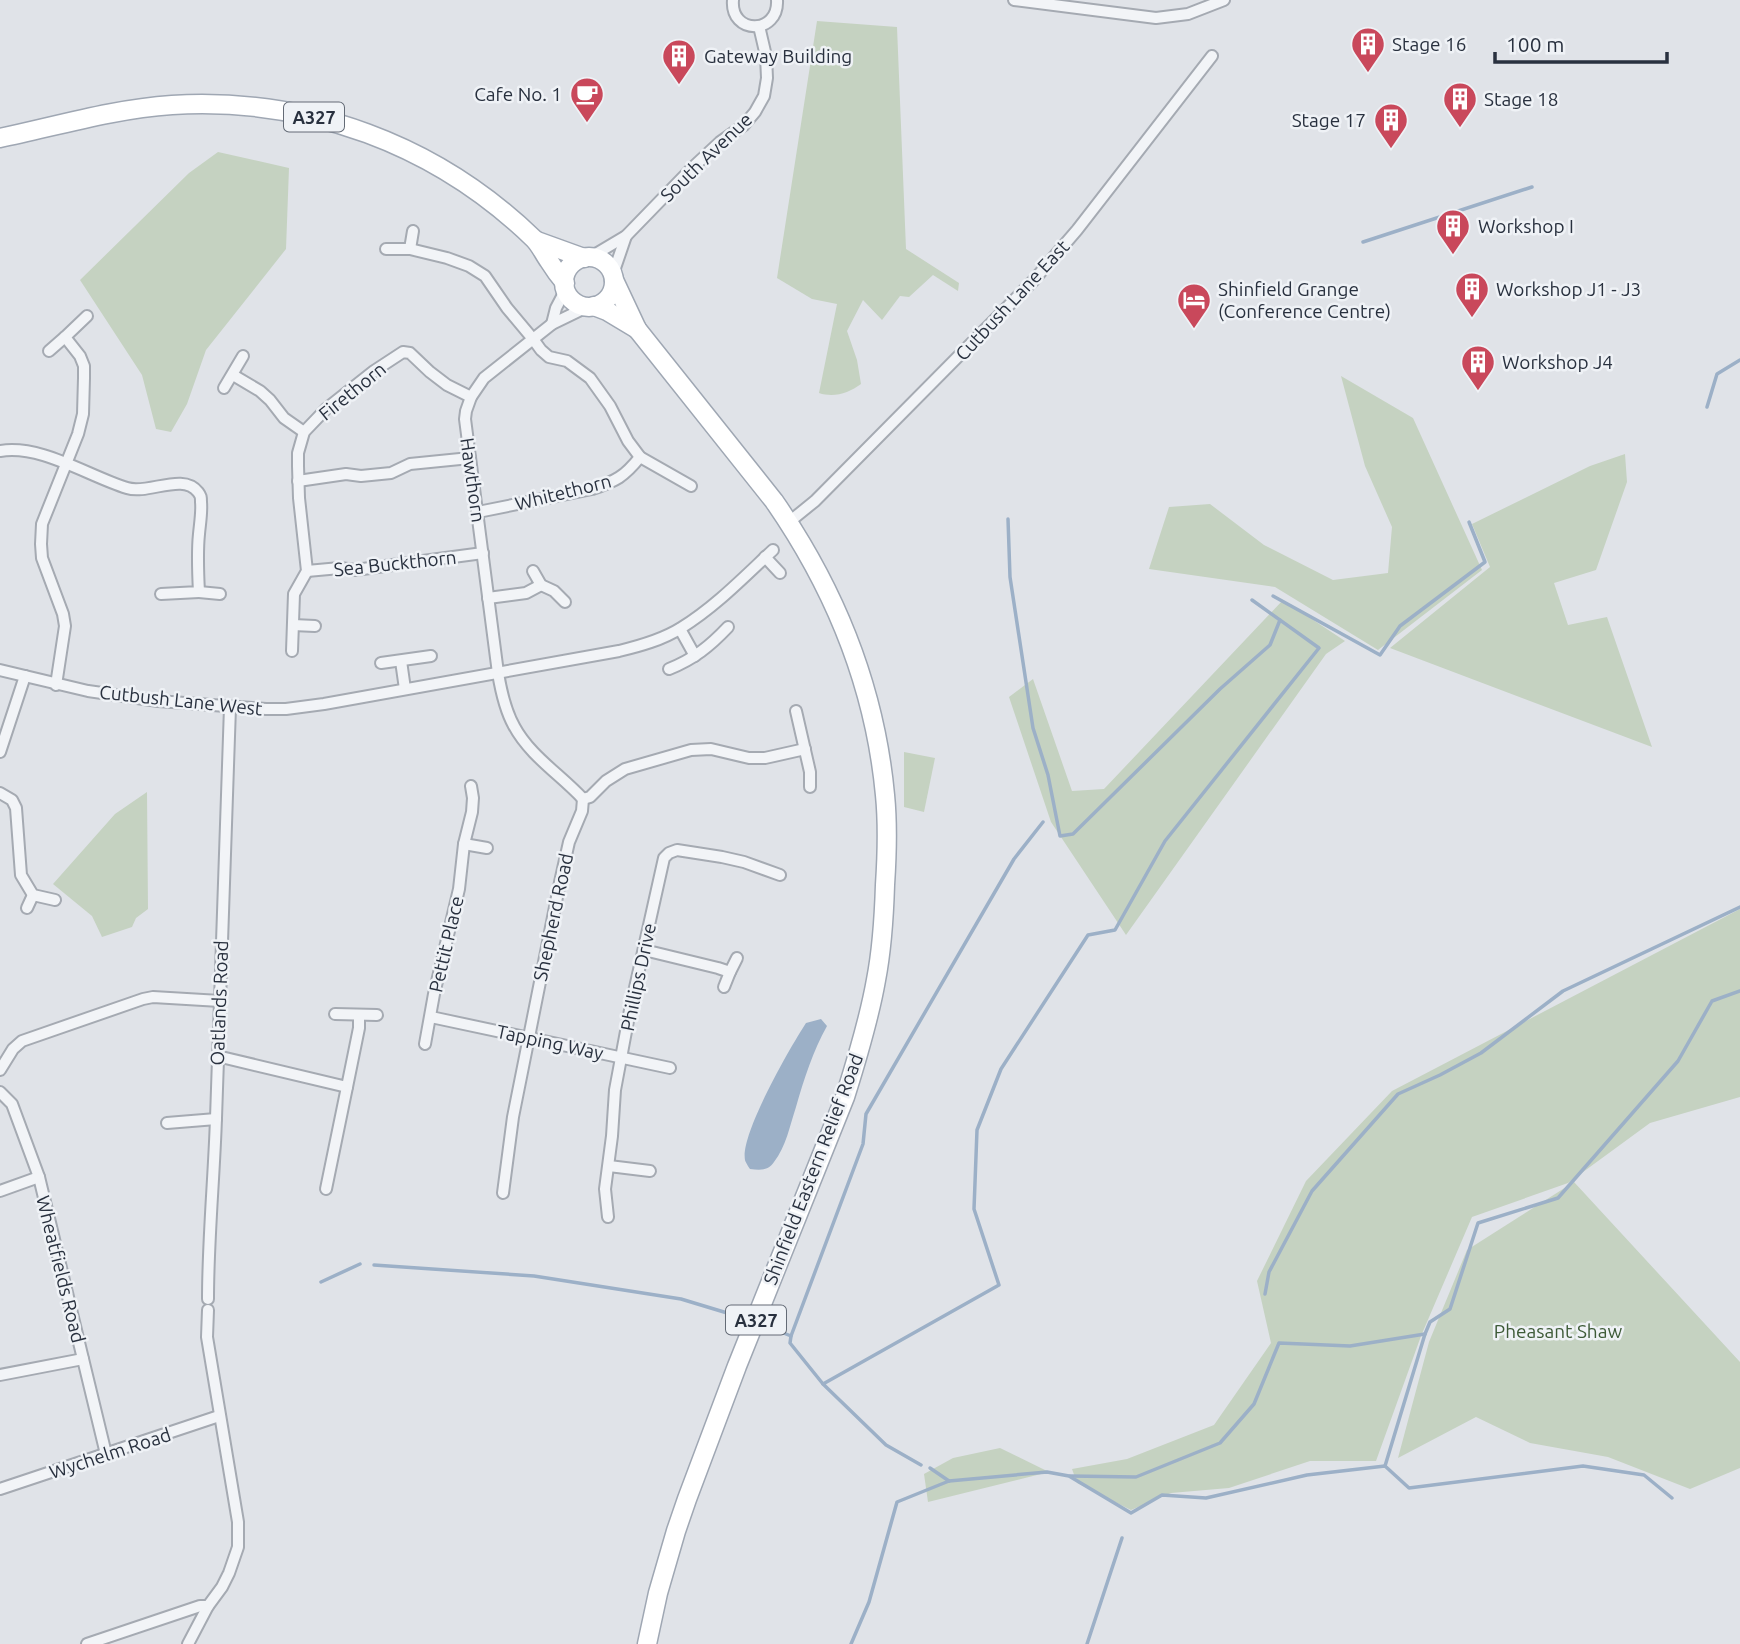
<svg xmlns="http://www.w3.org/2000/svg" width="1740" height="1644" font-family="Ubuntu,sans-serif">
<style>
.green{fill:#c5d2c1}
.water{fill:#9cb0c7}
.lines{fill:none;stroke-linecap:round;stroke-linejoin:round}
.stream{stroke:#9cb0c7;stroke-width:3.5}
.minor-casing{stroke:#a5aab2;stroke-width:14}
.primary-casing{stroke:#9fa7b3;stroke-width:21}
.minor{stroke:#f2f4f7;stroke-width:10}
.primary{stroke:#fff;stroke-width:18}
.labels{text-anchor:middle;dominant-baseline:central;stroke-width:5;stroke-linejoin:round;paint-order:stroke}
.shield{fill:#eff2f6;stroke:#646b76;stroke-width:2}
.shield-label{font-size:18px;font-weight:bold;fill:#29313f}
.poi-label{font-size:19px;fill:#29313f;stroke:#eff2f6;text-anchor:start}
.street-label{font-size:19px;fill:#29313f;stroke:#eff2f6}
.park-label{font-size:19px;fill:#3d5a37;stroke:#eff2f6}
</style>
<rect width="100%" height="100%" fill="#e0e3e8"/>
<g class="green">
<path d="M817,21L897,27L906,249L959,283L958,291L933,275L909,297L900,296L882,320L863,300L847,331L857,360L861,384C849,393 834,398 819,393L837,304L812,299L777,278Z"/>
<polygon points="218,152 289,168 286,249 206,350 187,404 171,432 156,429 142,375 80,280 189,173"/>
<polygon points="1341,376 1413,418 1482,570 1378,650 1275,587 1149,569 1169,507 1210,504 1264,545 1333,580 1388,573 1392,527 1365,466"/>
<polygon points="1625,454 1627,482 1596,570 1554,583 1568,625 1607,617 1652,747 1390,648 1490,567 1472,524 1590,466"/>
<polygon points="1283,600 1345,641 1326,654 1126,935 1051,822 1009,697 1033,679 1072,791 1104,789"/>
<polygon points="904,752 935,758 924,812 904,807"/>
<polygon points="147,792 148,909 136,918 132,927 102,937 92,916 53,884 115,814"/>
<polygon points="1740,909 1740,1097 1650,1123 1568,1183 1472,1217 1421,1336 1376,1461 1310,1461 1229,1488 1171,1493 1131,1510 1077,1483 1072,1469 1127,1459 1214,1425 1271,1343 1257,1281 1306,1181 1392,1091"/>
<polygon points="1574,1182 1740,1362 1740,1468 1690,1489 1608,1457 1530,1443 1476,1417 1398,1458 1429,1342 1467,1250"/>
<polygon points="1000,1448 1049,1472 928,1502 924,1474 953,1458"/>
</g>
<path class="water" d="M821,1019L827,1026C813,1051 804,1079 796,1107C790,1125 786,1147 774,1162C768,1171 760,1170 750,1169C749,1168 745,1161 745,1160C740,1134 791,1046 806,1023Z"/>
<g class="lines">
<g class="stream">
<polyline points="1363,242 1532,187"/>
<polyline points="1707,407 1717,374 1740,360"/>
<polyline points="1008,519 1010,577 1033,728 1048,775 1060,836 1073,834 1220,689 1270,645 1280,620"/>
<polyline points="1273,596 1380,655 1400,626 1485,562 1469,522"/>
<polyline points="374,1265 534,1276 681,1299 747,1319"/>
<polyline points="321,1282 360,1264"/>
<polyline points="1265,1294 1269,1272 1312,1191 1398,1094 1440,1075 1481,1053 1563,991 1740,907"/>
<polyline points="766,1326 791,1336 790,1343 823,1384"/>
<polyline points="791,1336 863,1144 866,1114 1014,859 1043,822"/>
<polyline points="921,1465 886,1445 823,1384 999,1285 974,1209 977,1130 1001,1069 1088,935 1115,930 1165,841 1319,648 1252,600"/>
<polyline points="1385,1466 1425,1334 1430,1322 1450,1309 1478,1223 1558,1198 1678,1061 1712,1001 1740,991"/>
<polyline points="930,1468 949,1481"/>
<polyline points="1070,1476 1136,1477 1220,1443 1254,1404 1279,1343 1350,1346 1425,1334"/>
<polyline points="851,1644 869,1602 897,1502 949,1481 1047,1472 1069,1476 1131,1513 1162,1495 1206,1498 1307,1475 1385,1466 1409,1488 1583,1466 1644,1475 1672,1498"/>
<polyline points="1087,1644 1122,1538"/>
</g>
<g class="minor-casing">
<g id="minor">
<path d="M733,0C730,35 779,35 777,0"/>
<polyline points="1014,0 1156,18 1188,14 1224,0"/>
<polyline points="386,249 410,249 447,258 469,266 485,276 507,308 533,339 541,350 549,357 567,361 590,378 610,406 628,441 640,457 691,486"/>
<polyline points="410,249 413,231"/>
<polyline points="589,258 626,236 691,169 720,142 744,125 755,112 764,96 767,78 766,56 759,26"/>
<polyline points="613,274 626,236"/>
<polyline points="552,324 556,308 566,289"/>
<polyline points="49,351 65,337"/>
<polyline points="233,375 260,391 270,400 284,418 304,432"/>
<polyline points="224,388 243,356"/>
<path d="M0,451C41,444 88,476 127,488C148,495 183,472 198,492C201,496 201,497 201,502C202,512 200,523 199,534C197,553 198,573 199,592L161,594"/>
<polyline points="298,481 346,474 361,476 391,473 410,464 470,458"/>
<path d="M478,512L592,489C616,481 624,477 640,457"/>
<polyline points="789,522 815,501 1034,280 1077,230 1212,56"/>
<polyline points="765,557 780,573"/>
<polyline points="307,571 340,568 355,570 483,553"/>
<polyline points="533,571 541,585 554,591 565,602"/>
<polyline points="199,592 220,594"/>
<polyline points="488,598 526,593 541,585"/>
<polyline points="293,625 315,626"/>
<polyline points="680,629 695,656"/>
<polyline points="292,651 294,594 307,571 299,498 298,466 298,453 304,432 326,409 374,371 403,352 410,353 430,372 447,385 471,397"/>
<polyline points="401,661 405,689"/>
<polyline points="381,663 431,656"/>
<path d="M669,669C694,659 710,646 728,627"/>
<path d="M0,670L88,691L158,701L266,709H286L324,704L619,651C640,646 662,640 681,628C715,607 743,578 773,550"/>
<polyline points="56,685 65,626 63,614 42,558 41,544 42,524 78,434 83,414 84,378 84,366 80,356 65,337 87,316"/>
<polyline points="796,711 810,772 810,787"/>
<polyline points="0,752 25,676"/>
<polyline points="0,793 12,800 16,808 21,875 33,895 55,900"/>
<path d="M583,799C561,775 530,756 514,726C505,710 501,691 498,673L465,419L466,411L471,397L484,378L552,324L587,307"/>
<polyline points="583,799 590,797 606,781 625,769 691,750 711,749 749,758 765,758 805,749"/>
<polyline points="464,844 487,848"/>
<polyline points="27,908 33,895"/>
<polyline points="644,950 718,968 730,972"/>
<polyline points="724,987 730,972 737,958"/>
<polyline points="335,1014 377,1015"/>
<polyline points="431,1017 670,1068"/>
<polyline points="425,1044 434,994 459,889 464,844 472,812 473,798 471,786"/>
<polyline points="217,1056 347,1087 359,1028 359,1015"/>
<polyline points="0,1070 13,1049 22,1041 143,999 153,997 220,1001"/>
<polyline points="0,1092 12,1104 39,1177 106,1454"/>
<polyline points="167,1123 216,1119"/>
<polyline points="609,1166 650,1171"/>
<polyline points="326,1189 347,1087"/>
<polyline points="0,1191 39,1177"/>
<polyline points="503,1193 513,1117 560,882 569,842 582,811 583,799"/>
<polyline points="608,1217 605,1189 612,1136 615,1090 630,1010 664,858 669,853 677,850 722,857 744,862 780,875"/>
<path d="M208,1299C208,1239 214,1179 216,1118C220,981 225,844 230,707"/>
<polyline points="0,1375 83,1359"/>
<polyline points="0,1489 219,1416"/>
<polyline points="87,1644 200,1606 208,1606"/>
<polyline points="188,1644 208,1606 222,1587 229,1573 238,1547 238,1522 207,1337 208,1310"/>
</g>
</g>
<g class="primary-casing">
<g id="primary">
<path d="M0,138C57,126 113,109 172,105C308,97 436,144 534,239C540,245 544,254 549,261C554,269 559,276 565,283"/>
<polyline points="537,241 584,258"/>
<circle cx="589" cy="282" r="25"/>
<path d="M614,280L637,329L774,501C835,589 875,688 885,795C888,825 887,855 885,885C884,917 882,949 876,980C869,1020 857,1059 845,1097L737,1366L687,1499L676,1531L658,1593L647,1644"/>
<polyline points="594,306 607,311 637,329"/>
</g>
</g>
<use href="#minor" class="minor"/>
<use href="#primary" class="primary"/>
</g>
<defs>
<g id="building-pin" transform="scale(1.75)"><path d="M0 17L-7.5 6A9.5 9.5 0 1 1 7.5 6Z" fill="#c9485b" stroke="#eff2f6"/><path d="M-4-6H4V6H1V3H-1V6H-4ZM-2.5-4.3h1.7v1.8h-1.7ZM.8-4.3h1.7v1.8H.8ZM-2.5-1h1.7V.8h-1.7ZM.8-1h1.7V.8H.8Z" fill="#fff"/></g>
<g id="cafe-pin" transform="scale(1.75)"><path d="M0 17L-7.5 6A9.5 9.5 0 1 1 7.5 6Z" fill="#c9485b" stroke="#eff2f6"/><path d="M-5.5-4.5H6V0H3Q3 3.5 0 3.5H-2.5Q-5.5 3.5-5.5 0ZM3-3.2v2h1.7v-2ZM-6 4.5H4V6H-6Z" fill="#fff"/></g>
<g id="hotel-pin" transform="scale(1.75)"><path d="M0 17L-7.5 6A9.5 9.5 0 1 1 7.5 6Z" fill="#c9485b" stroke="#eff2f6"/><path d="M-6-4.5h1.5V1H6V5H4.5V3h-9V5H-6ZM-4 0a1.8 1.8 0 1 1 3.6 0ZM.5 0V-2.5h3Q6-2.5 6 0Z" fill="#fff"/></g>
</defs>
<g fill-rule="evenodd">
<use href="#building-pin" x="1368" y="44"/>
<use href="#building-pin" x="679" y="56"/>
<use href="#cafe-pin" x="587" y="94"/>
<use href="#building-pin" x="1460" y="99"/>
<use href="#building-pin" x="1391" y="120"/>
<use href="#building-pin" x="1453" y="226"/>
<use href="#building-pin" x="1472" y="289"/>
<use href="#hotel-pin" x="1194" y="300"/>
<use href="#building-pin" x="1478" y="362"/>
</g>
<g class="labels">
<g class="shield">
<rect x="284" y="102.5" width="60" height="29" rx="5"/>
<rect x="726" y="1305.5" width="60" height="29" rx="5"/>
</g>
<g class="shield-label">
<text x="314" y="117">A327</text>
<text x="756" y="1320">A327</text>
</g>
<g class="poi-label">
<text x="1392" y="44">Stage 16</text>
<text x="704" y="56">Gateway Building</text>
<text x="562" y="94" text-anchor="end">Cafe No. 1</text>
<text x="1484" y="99">Stage 18</text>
<text x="1366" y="120" text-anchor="end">Stage 17</text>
<text x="1478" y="226">Workshop I</text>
<text x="1218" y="289">Shinfield Grange<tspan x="1218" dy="22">(Conference Centre)</tspan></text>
<text x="1496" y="289">Workshop J1 - J3</text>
<text x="1502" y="362">Workshop J4</text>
</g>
<g class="street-label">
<text transform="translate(706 157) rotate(-44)">South Avenue</text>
<text transform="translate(1012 300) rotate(-47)">Cutbush Lane East</text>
<text transform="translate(352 391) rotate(-39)">Firethorn</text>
<text transform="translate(473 480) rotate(82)">Hawthorn</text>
<text transform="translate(563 492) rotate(-14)">Whitethorn</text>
<text transform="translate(395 563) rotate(-6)">Sea Buckthorn</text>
<text transform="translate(181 700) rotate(6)">Cutbush Lane West</text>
<text transform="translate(553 917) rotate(-78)">Shepherd Road</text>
<text transform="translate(446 944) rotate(-77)">Pettit Place</text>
<text transform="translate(638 977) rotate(-78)">Phillips Drive</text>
<text transform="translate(219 1003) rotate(-88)">Oatlands Road</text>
<text transform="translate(550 1042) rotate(12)">Tapping Way</text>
<text transform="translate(813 1169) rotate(-69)">Shinfield Eastern Relief Road</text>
<text transform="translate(61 1269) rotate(76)">Wheatfields Road</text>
<text transform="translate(110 1453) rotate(-18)">Wychelm Road</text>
</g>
<g class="park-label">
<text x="1558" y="1331">Pheasant Shaw</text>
</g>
</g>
<path d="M1495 52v10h172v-10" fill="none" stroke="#29313f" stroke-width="3.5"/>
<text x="1506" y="52" font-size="21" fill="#29313f" stroke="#eff2f6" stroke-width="5" paint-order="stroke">100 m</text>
</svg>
